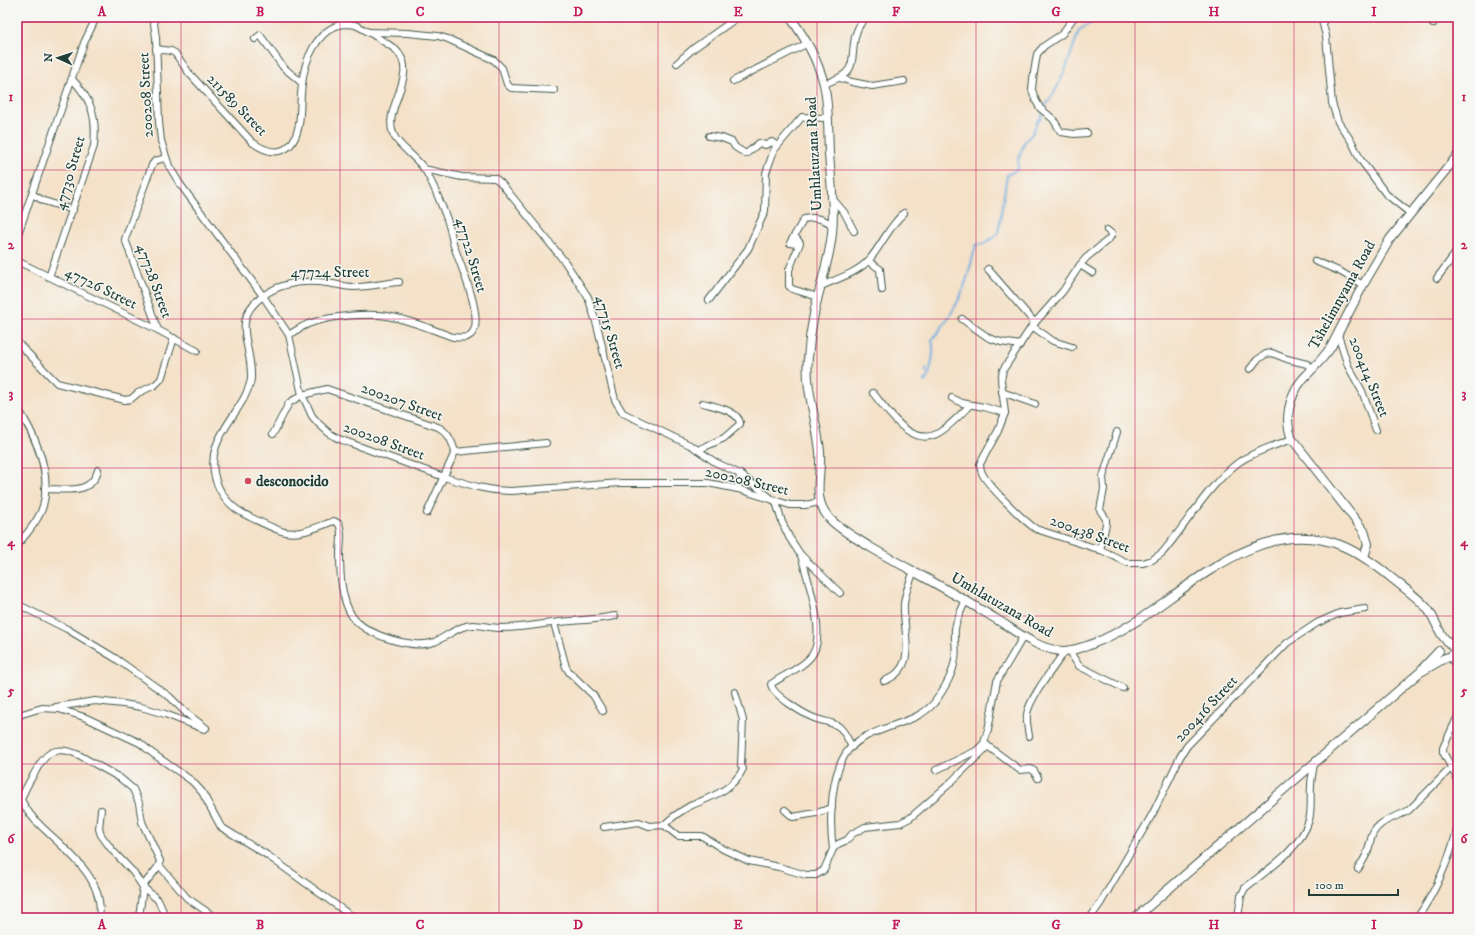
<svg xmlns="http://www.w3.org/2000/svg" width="1475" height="935" font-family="'IM FELL DW Pica',serif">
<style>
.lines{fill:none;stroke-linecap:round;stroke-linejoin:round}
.stream{stroke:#6daee1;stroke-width:2}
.minor-casing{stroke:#3f564a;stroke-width:8}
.tertiary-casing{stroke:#3f564a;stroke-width:10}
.minor{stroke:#fff;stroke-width:6}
.tertiary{stroke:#fff;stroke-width:8}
.grid{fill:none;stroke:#c2185b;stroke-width:1;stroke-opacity:0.55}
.poi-dot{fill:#d1495b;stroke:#f6f6f2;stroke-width:1.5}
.labels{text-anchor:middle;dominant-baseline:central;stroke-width:3;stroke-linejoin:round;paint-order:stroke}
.street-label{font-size:15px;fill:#1f3d34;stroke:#f6f6f2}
.poi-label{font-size:15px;font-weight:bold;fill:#1f3d34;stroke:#f6f6f2;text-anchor:start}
.neatline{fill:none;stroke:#c2185b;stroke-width:1.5}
.grid-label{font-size:13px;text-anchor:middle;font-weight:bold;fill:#c2185b}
</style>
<rect width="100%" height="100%" fill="#f6f6f2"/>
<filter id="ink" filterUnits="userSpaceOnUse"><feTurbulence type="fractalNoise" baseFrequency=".025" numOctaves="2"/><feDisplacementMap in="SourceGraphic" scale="8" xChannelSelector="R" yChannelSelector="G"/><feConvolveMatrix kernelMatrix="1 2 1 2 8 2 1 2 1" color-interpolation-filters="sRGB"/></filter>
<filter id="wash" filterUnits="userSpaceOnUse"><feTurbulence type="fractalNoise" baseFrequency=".012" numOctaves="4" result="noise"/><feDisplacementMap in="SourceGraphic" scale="16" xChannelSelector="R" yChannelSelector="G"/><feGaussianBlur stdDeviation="0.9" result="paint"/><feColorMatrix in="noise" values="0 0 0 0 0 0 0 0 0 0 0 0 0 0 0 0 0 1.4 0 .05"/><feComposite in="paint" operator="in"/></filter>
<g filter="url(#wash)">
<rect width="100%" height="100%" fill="#f4e1c8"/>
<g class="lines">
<g class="stream">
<path d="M1043,109C1062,85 1070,58 1079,30L1091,23L1096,17"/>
<polyline points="926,373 926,368"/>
<path d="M925,380V382C931,373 935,351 932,340C945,324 957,307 964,287C969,274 972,259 976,245L984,244L998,234L1007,175L1018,169V160L1025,141L1032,134L1038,120L1041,118L1042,113"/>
</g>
</g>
</g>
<g filter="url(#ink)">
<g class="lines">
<g class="minor-casing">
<g id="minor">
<polyline points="153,17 156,37 159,122 161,141 169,166 180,184 263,296 289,335 302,395 307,405 312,416 319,424 329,433 339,439 444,477 478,487 494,490 511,491 621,483 708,483 738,489 790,505 805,505 820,502"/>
<polyline points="1074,17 1062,34 1044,46 1037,54 1033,79 1032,90 1036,101 1040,108 1053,119 1061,132 1074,134 1087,133"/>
<polyline points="1321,17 1326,36 1332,103 1338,122 1352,142 1360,159 1386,194 1410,213"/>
<polyline points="1433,24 1434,17"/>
<polyline points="368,32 408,33 438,36 448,39 494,60 502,68 507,84 511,88 554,90"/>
<polyline points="255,39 260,35 283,67 302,83"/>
<path d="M156,49L171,51L175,53L189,73L252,142C275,159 294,153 299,124C301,111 300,98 302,85C304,61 317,29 343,24C347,24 351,24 355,25C363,28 390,45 396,50C422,76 377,111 396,139C404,150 417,158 425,170C433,183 439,199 445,214C449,223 451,233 453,243C459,262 482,313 474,330C470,339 462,338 453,337C433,330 413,321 392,317C371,312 328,316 308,324C301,327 295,331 289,335"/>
<polyline points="677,63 694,48 738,17"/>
<polyline points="840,78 852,82 872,86 904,81"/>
<polyline points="733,81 806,44"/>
<path d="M824,84C832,81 839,79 846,73C859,62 846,34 867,17"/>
<polyline points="709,136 722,138 732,142 735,147 746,154 759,143 765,145 772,142 777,146"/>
<polyline points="424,169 462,177 495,178 501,183 565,262 588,297 597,325 615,400 623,413 692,446 715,462 740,474 776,502 782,522 789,537 800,554 840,593"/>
<polyline points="32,194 44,201 73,210"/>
<polyline points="831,197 844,212 854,231"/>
<path d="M1107,230L1112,234L1109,239L1086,258L1080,265L1063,291L1032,326L1003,370L1001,380L1005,413L998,431L980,464C980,467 981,471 982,473C987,485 1024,521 1036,529L1101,550L1128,563H1143L1152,560L1162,553C1188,523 1207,486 1239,462C1255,451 1274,446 1292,439"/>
<polyline points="17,237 84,43 94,22 99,17"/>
<polyline points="17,261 158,330 197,351"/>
<polyline points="868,261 880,269 882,290"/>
<polyline points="1315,261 1341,272 1363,285"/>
<polyline points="1080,265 1093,273"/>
<polyline points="988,269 1035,323"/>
<path d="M49,277L94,146C97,117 92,100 72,79"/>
<polyline points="1437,278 1458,250"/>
<path d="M399,282C384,283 369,287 354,287C345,287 336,284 327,283C304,280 282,282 263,296C229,320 253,345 251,379C250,386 247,392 244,398C228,427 205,446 216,481C222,498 234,510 250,517C260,522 270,527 281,531C298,537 317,527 334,521L339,524C343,532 340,545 340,554C340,574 341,599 352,616C365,635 413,650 434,642C447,637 459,625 473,625C482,625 491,628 500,628C521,628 540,624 560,622C580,620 595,620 615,616"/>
<path d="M821,286C837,279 857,273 869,260C882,245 889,226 904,213"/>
<path d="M818,297L792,289L789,286V270L800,243L797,239L796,244L790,243L804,219C815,217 823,218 832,225"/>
<polyline points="709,300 748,249 765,211 766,173 774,150 802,117 827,118"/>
<polyline points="962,319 989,338 1001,342 1020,345"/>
<polyline points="1032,326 1053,341 1072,347"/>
<polyline points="158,330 125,239 152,165 155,161 165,158"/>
<polyline points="1338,335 1348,366 1362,391 1376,430"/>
<polyline points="17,342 57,383 125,400 131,399 138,393 155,385 161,379 174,338"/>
<polyline points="1250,369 1257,360 1266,354 1272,353 1287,359 1307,364 1314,369"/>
<polyline points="1002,392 1035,404"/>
<path d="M873,393C888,411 912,450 940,432C951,425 961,414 970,405"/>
<polyline points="952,398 962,403 984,407 1005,413"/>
<path d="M17,407C35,435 52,473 43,506C39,520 27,534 17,545"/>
<path d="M273,434L289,403L302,395L327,389L438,427C448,432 452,441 455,452L427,513"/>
<path d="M698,450L724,438L740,424C740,411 714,406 703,403"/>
<polyline points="455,452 546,443"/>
<path d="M45,489C66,489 92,495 98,470"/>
<polyline points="738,489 740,474"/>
<polyline points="1100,550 1106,524 1106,519 1100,510 1104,489 1103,477 1117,432"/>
<path d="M801,555C807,578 827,634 812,655C806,665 785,675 774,682L771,684C772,695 804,714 814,718C822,721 831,722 838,726C845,731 848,740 852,747"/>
<polyline points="17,604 67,629 115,658 170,697 186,713 206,728 204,729 165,714 141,707 123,704 95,701 56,707"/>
<polyline points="554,623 566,667 569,672 593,695 603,711"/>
<polyline points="1071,651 1073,657 1079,666 1123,688"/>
<polyline points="1452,660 1458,668"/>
<path d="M884,681C920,667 902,632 904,604C905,592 910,582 914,571"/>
<polyline points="1458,716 1443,748 1443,752 1456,776 1458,788"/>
<polyline points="17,717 22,714 42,708 59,709 84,717 140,743 152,753 192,781 202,792 221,827 267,855 354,918"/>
<path d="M1029,736C1028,729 1026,721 1027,714C1030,697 1055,666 1065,651"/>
<polyline points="985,744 1020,770 1031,769 1034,771 1038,778"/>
<polyline points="936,770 976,751 984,743 988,730 997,681 1023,637"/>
<path d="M17,796L21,800C24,791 29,782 34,774C45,753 54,744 79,755L120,778L133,789L139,803L142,822L160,861C159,870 147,878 143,887L158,900L166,918"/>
<path d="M21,800C26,809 32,818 40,825C64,849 106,878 99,918"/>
<polyline points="101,810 99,829 101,835 112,850 133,872 143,887 139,918"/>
<polyline points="785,810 793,817 816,813 832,808"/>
<path d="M664,825C672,817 681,811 690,806C710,797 732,791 743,769L741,765L743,720L735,692"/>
<polyline points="604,827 639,822 649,826 664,825 678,836 702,836 723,849 749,861 779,867 806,875 816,875 824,870 833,849 838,844 847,840 852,834 865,827 900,823 910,818 947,786 988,746"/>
<path d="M833,849C829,820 830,769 851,747C862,736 876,732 889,727C905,721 922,717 934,703C943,691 953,674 955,659C957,649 954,639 955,629C956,619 962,609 966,600"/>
<polyline points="159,865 187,898 216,918"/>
<path d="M1358,869C1361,864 1365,858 1367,853C1372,841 1369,833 1381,824C1390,817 1400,816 1409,810L1451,768"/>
<polyline points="1090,918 1100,904 1153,813 1180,757 1187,746 1287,643 1317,623 1340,613 1365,609"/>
<path d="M1238,918L1241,896L1245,888C1268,869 1300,850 1309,820C1312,809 1310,797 1311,786C1311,779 1313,771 1314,764"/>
<path d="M1417,918C1437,890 1449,860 1458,827"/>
</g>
</g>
<g class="tertiary-casing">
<g id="tertiary">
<path d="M790,17C804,36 818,61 824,84C829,106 828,131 829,153C831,184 836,217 830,247C826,270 818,292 814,314C811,329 809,344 808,358C805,390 817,420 820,452C822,475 811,497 829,518C840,530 856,538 870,547C897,563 925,577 952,593C967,601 981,610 996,619C1016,631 1038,650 1063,651C1071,651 1079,648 1087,646C1112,637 1132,625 1153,610C1207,572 1270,518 1340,545C1358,552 1373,563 1388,575C1401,586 1415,595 1426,607C1434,616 1436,626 1442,635C1445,640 1450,644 1454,648V651L1452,656L1445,658L1419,673L1413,678L1135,918"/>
<path d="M1364,557L1368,544L1364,531L1292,439C1284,420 1289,396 1302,380C1312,369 1323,359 1331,347L1363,285L1390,239L1458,155"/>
<polyline points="1451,644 1458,637"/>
<polyline points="1422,669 1439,651"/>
</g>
</g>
<use href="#minor" class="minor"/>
<use href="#tertiary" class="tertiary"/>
</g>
</g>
<path class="grid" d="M181,17V918M340,17V918M499,17V918M658,17V918M817,17V918M976,17V918M1135,17V918M1294,17V918M17,170H1458M17,319H1458M17,468H1458M17,616H1458M17,764H1458"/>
<circle class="poi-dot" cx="248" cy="481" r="4"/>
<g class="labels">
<g class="street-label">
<text transform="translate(146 95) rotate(-93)">200208 Street</text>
<text transform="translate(237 105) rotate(46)">211589 Street</text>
<text transform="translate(814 154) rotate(-93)">Umhlatuzana Road</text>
<text transform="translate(70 173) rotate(-74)">47730 Street</text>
<text transform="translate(471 255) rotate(73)">47722 Street</text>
<text x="330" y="272">47724 Street</text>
<text transform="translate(154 281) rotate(70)">47728 Street</text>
<text transform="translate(101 288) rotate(26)">47726 Street</text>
<text transform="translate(1342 295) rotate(-61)">Tshelimnyama Road</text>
<text transform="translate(610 332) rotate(74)">47715 Street</text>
<text transform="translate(1369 377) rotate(68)">200414 Street</text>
<text transform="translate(402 402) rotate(20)">200207 Street</text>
<text transform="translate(384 441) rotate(20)">200208 Street</text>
<text transform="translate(747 481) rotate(13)">200208 Street</text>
<text transform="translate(1090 534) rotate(20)">200438 Street</text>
<text transform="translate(1002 605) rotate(30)">Umhlatuzana Road</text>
<text transform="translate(1206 709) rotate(-47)">200416 Street</text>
</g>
<g class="poi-label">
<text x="256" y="481">desconocido</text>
</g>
</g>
<rect width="1475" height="935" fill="none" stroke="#f6f6f2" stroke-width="44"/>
<g transform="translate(58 58) rotate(273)" stroke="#f6f6f2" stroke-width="3" paint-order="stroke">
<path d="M0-3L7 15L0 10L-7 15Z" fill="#1f3d34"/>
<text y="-6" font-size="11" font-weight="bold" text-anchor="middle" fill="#1f3d34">N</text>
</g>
<path d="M1309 889v6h89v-6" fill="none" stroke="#1f3d34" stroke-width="2"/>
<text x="1315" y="889" font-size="12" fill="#1f3d34" stroke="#f6f6f2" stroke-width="3" paint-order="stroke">100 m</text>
<rect x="22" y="22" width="1431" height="891" class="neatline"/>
<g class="grid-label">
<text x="102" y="16">A</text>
<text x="260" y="16">B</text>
<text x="420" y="16">C</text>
<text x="578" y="16">D</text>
<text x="738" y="16">E</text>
<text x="896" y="16">F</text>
<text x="1056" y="16">G</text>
<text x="1214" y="16">H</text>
<text x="1374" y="16">I</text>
<text x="11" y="101">1</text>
<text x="1464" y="101">1</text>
<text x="11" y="249">2</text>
<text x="1464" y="249">2</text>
<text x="11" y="398">3</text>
<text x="1464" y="398">3</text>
<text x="11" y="546">4</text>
<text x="1464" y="546">4</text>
<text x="11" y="695">5</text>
<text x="1464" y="695">5</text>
<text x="11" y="843">6</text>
<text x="1464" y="843">6</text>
<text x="102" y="929">A</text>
<text x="260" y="929">B</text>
<text x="420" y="929">C</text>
<text x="578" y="929">D</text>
<text x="738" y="929">E</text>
<text x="896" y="929">F</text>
<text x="1056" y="929">G</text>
<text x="1214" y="929">H</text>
<text x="1374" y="929">I</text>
</g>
</svg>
